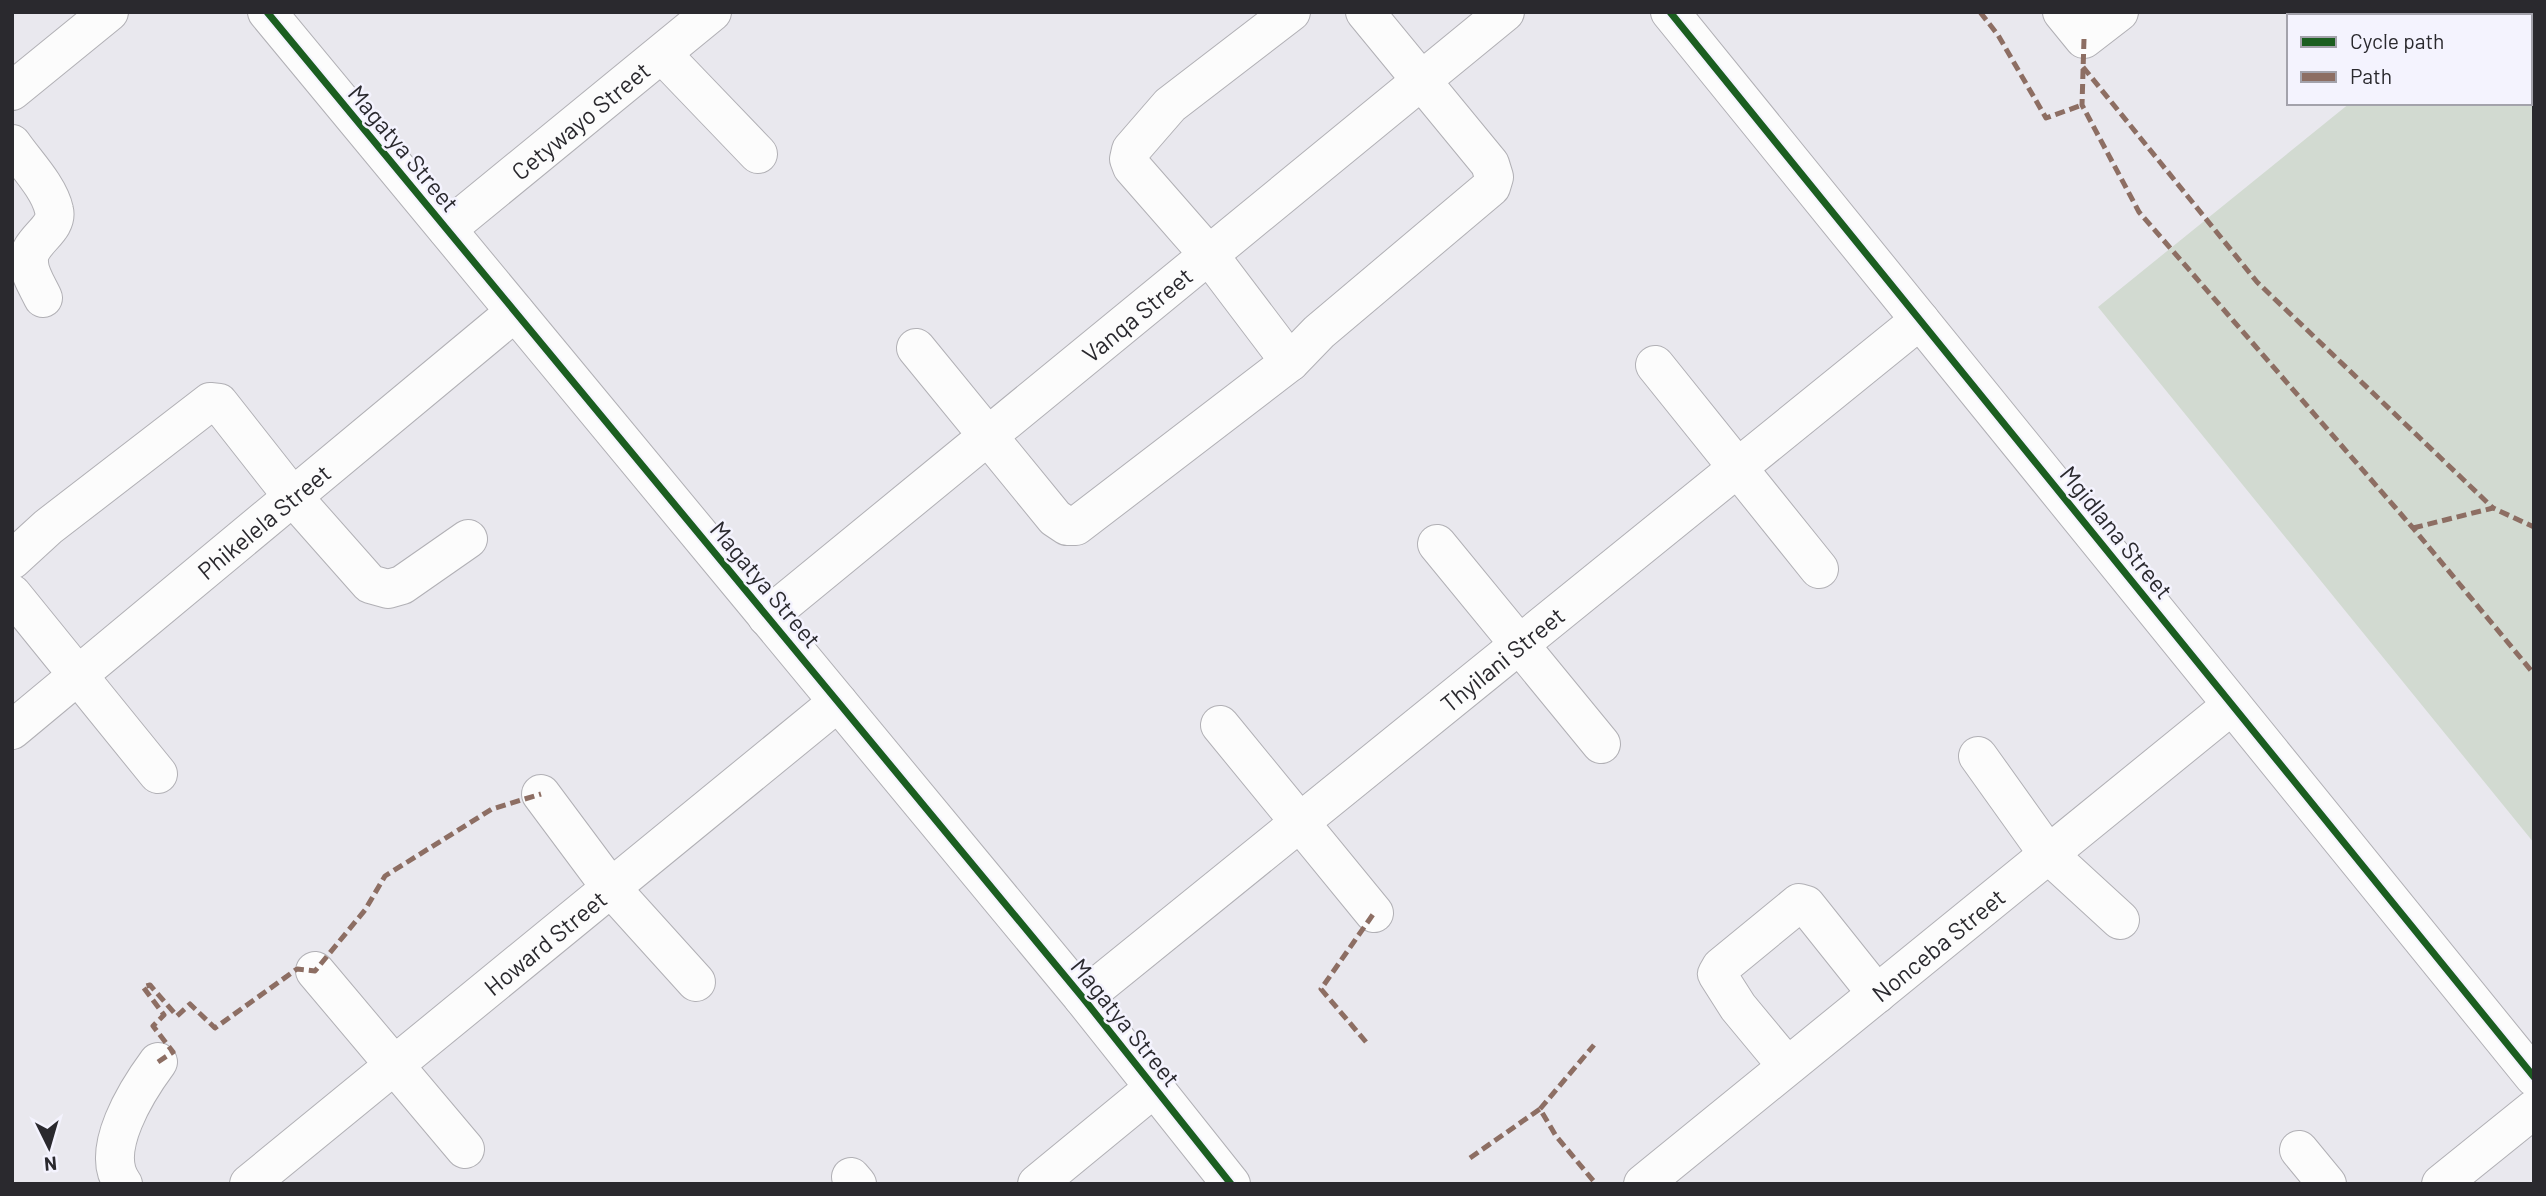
<svg xmlns="http://www.w3.org/2000/svg" width="2546" height="1196" font-family="Barlow,sans-serif">
<style>
.green{fill:#d2dad1}
.lines{fill:none;stroke-linecap:round;stroke-linejoin:round}
.minor-casing{stroke:#b1b0b5;stroke-width:40}
.minor{stroke:#fcfcfc;stroke-width:38}
.quiet{stroke:#8d6e63;stroke-width:5;stroke-dasharray:10 5;stroke-linecap:butt}
.cycleway-casing{stroke:#f4f3fe;stroke-width:11}
.cycleway{stroke:#1b5e20;stroke-width:7}
.labels{text-anchor:middle;dominant-baseline:central;stroke-width:5;stroke-linejoin:round;paint-order:stroke}
.street-label{font-size:24px;fill:#2a292e;stroke:#f4f3fe}
</style>
<rect width="100%" height="100%" fill="#e9e8ee"/>
<polygon class="green" points="2462,12 2534,12 2534,843 2098,307 2350,103 2530,103 2530,16 2457,16"/>
<g class="lines">
<g class="minor-casing">
<g id="minor">
<polyline points="267,12 1083,998 1231,1184"/>
<polyline points="1670,12 2534,1077"/>
<polyline points="2062,12 2084,39 2119,12"/>
<polyline points="662,54 758,154"/>
<polyline points="12,91 109,12"/>
<path d="M12,144C25,163 49,187 54,210C59,230 27,241 29,262C29,274 38,287 43,298"/>
<path id="s1" d="M447,229L712,12"/>
<polyline points="916,348 1055,518 1067,526 1076,526 1290,362 1319,332 1491,187 1494,177 1490,164 1365,12"/>
<polyline points="1290,362 1209,255 1132,167 1129,159 1131,150 1170,105 1291,12"/>
<polyline points="1655,365 1819,569"/>
<polyline points="1437,544 1601,744"/>
<polyline points="12,560 48,527 210,402 219,403 293,497 370,584 388,589 402,585 468,539"/>
<polyline points="12,594 158,774"/>
<path id="s2" d="M767,617L1505,12"/>
<polyline points="1220,725 1374,913"/>
<path id="s3" d="M12,730L515,312"/>
<polyline points="1978,756 2048,854 2120,920"/>
<polyline points="541,794 611,888 696,982"/>
<polyline points="315,971 465,1149"/>
<path id="s4" d="M1083,998L1920,320"/>
<polyline points="1787,1066 1738,1007 1717,974 1721,967 1799,903 1806,905 1877,994"/>
<polyline points="2299,1150 2327,1184"/>
<polyline points="851,1177 857,1184"/>
<path d="M123,1184C98,1151 138,1089 158,1062"/>
<path id="s5" d="M249,1184L838,702"/>
<polyline points="1037,1184 1155,1087"/>
<path id="s6" d="M1643,1184L2232,705"/>
<polyline points="2441,1184 2534,1109"/>
</g>
</g>
<use href="#minor" class="minor"/>
<g class="quiet">
<polyline points="1980,12 1998,35 2046,118 2082,105"/>
<polyline points="2084,39 2082,105 2139,212 2413,528 2534,674"/>
<polyline points="2083,67 2257,282 2493,508"/>
<polyline points="2413,528 2493,508 2534,527"/>
<polyline points="1366,1042 1321,989 1374,913"/>
<polyline points="158,1062 173,1052 153,1026 164,1015 143,987 150,985 177,1016 190,1004 215,1028 297,969 315,971 365,910 385,876 492,809 541,794"/>
<polyline points="1540,1109 1594,1045"/>
<polyline points="1470,1158 1540,1109 1556,1136 1596,1184"/>
</g>
<g class="cycleway-casing">
<g id="cycleway">
<polyline points="267,12 1083,998 1231,1184"/>
<polyline points="1670,12 2534,1077"/>
</g>
</g>
<use href="#cycleway" class="cycleway"/>
</g>
<g class="labels">
<g class="street-label">
<text stroke="none"><textPath href="#s1" startOffset="172">Cetywayo Street</textPath></text>
<text transform="translate(404 148) rotate(50)">Magatya Street</text>
<text stroke="none"><textPath href="#s2" startOffset="478">Vanqa Street</textPath></text>
<text stroke="none"><textPath href="#s3" startOffset="327">Phikelela Street</textPath></text>
<text transform="translate(2117 532) rotate(51)">Mgidlana Street</text>
<text transform="translate(766 584) rotate(50)">Magatya Street</text>
<text stroke="none"><textPath href="#s4" startOffset="539">Thyilani Street</textPath></text>
<text stroke="none"><textPath href="#s5" startOffset="382">Howard Street</textPath></text>
<text stroke="none"><textPath href="#s6" startOffset="380">Nonceba Street</textPath></text>
<text transform="translate(1126 1022) rotate(51)">Magatya Street</text>
</g>
</g>
<rect width="2546" height="1196" fill="none" stroke="#2a292e" stroke-width="28"/>
<rect x="2287" y="14" width="245" height="91" fill="#f4f3fe" stroke="#a3a2ab" stroke-width="2"/>
<rect x="2301" y="37" width="35" height="10" fill="#1b5e20" stroke="#a3a2ab" stroke-width="2"/>
<text x="2350" y="49" font-size="21" fill="#2a292e">Cycle path</text>
<rect x="2301" y="72" width="35" height="10" fill="#8d6e63" stroke="#a3a2ab" stroke-width="2"/>
<text x="2350" y="84" font-size="21" fill="#2a292e">Path</text>
<g transform="translate(49 1147) rotate(175)" stroke="#f4f3fe" stroke-width="5" paint-order="stroke">
<path d="M0-5L12 26L0 18L-12 26Z" fill="#2a292e"/>
<text y="-10" font-size="19" font-weight="bold" text-anchor="middle" fill="#2a292e">N</text>
</g>
</svg>
